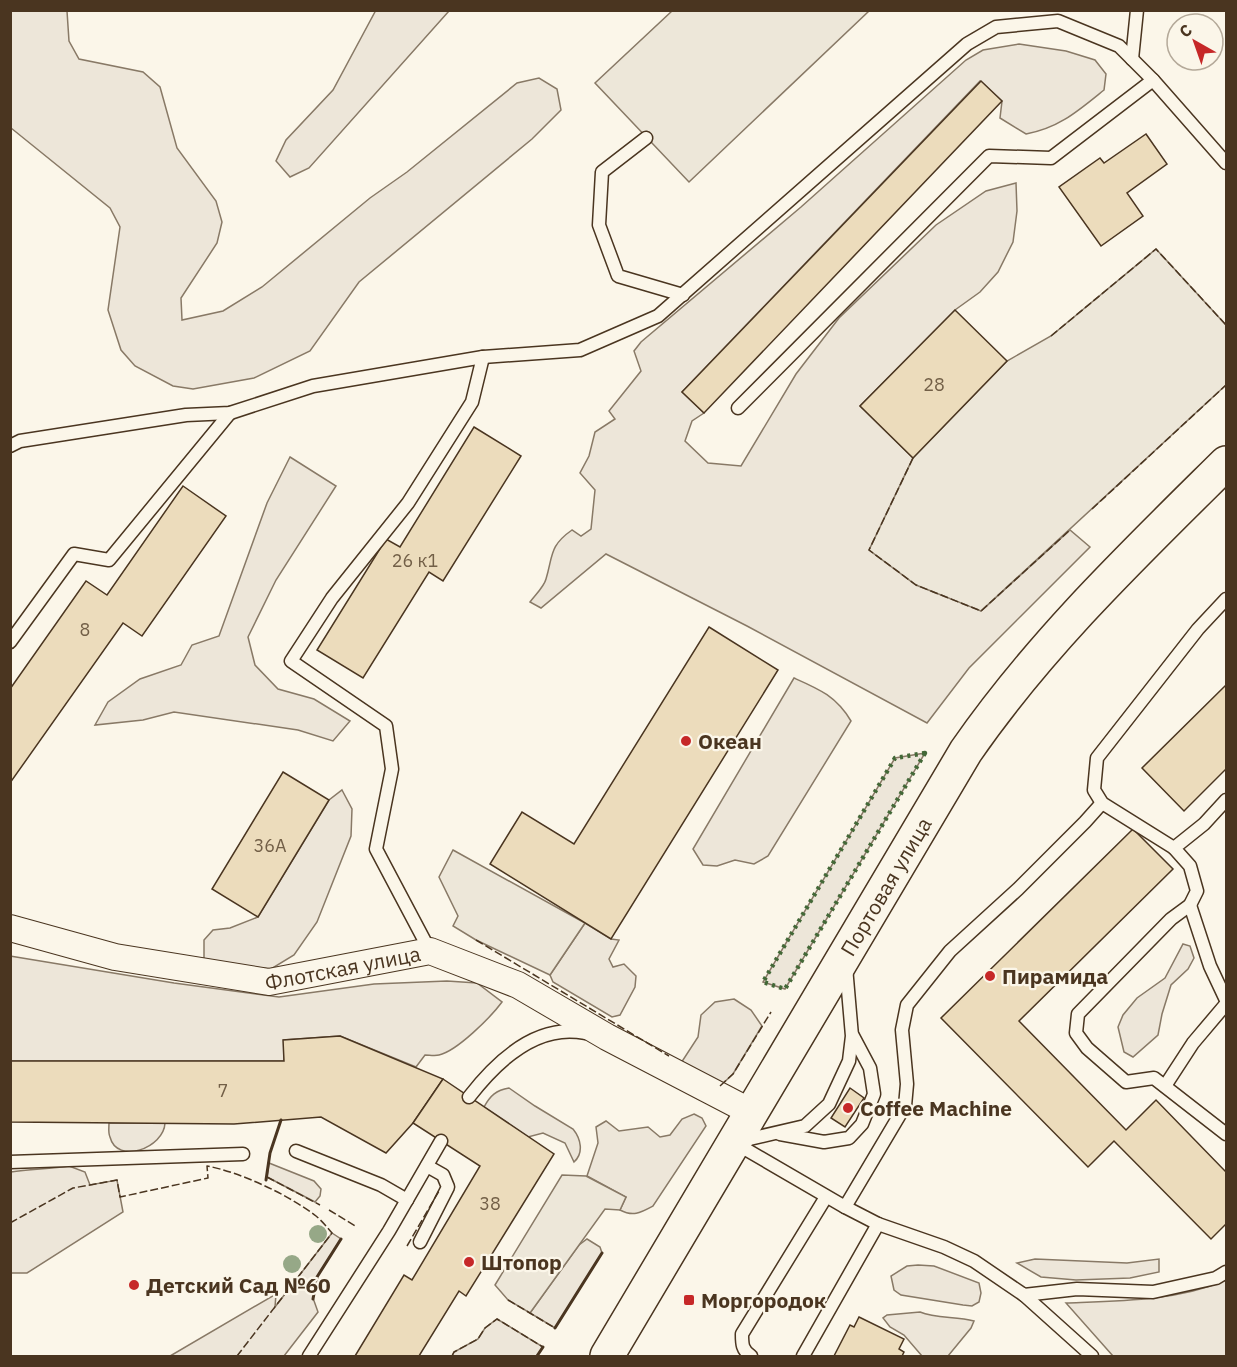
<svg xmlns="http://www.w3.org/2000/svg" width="1237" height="1367" font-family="'IBM Plex Sans',sans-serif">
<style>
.green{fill:#ede6d9;stroke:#887966;stroke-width:1.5}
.parking{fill:#ede7d9;stroke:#887966;stroke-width:1.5}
.building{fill:#ecdcbc;stroke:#4a3520;stroke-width:1.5}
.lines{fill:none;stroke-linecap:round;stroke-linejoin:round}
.lane-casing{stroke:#4a3520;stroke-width:15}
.street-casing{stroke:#4a3520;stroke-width:28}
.secondary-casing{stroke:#4a3520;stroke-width:36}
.lane{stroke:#fbf6e9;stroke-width:12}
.street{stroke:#fbf6e9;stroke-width:26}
.secondary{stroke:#fbf6e9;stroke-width:33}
.hedge{stroke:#436837;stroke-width:4.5;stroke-dasharray:3 4.5;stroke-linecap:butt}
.fence{stroke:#4a3520;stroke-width:1.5;stroke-dasharray:8 3;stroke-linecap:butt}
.wall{stroke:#4a3520;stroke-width:3}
.tree{fill:#96a887}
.poi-dot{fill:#c62828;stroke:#fbf6e9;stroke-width:2}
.labels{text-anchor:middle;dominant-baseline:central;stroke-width:4.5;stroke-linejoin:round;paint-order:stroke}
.number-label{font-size:18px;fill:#725f47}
.poi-label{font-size:21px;font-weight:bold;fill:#4a3520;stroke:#fbf6e9;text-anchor:start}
.street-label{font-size:21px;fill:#4a3520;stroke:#fbf6e9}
</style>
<rect width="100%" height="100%" fill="#fbf6e9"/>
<g class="green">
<polygon points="376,10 449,11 309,168 290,177 276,161 286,140 333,90"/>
<polygon points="10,11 67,11 69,41 79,59 143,72 160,87 177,148 216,201 222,222 217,243 181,298 182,320 223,311 262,287 370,198 407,172 517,83 539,78 557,89 561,110 532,139 359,282 310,351 254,378 193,389 173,386 135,366 121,350 108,310 120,227 110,208 11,128"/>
<path d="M1019,44L1066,51L1095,60L1106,74L1104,90C1078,111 1059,128 1026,134L1000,118L1002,101L980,81L682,392L704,413L692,421L685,441L708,463L741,466L796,374L839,318L936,225L986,191L1016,183L1017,211L1013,242L998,272L980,292L955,310L860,406L913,458L870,550L981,611L1070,530L1090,547L969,668L927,723L747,626L606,554L541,608L530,602C535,595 544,587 546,579C553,556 549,546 572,530L581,536L591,529L595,490L580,473L589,456L595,432L615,419L609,411L641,371L634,351L641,342L801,207L966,60L983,50Z"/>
<polygon points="290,457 336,486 276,580 248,637 255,665 278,689 314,699 350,721 333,741 298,730 174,712 143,720 95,725 108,702 140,679 181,665 192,645 219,636 267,503"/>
<path d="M794,678C819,689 836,696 851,721L768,856L754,864L735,860L717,866L703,865L693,849Z"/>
<polygon points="925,753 785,989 763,982 895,758"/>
<polygon points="342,790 352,809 351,836 317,922 294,955 271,969 204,961 204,940 213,930 230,928 258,917 329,800"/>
<polygon points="585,923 611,939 619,940 609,959 613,967 624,964 636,976 635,987 620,1015 612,1017 553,982 550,975"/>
<polygon points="1183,944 1190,946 1194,958 1188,969 1171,985 1162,1014 1158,1035 1133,1057 1124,1052 1118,1027 1123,1015 1137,998 1165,978"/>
<path d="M10,956L174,983L279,997L374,984L447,981L477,983L502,1002C491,1017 457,1051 439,1055C435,1056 429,1055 425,1055L416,1067L340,1036L284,1040V1061H11Z"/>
<polygon points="734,999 751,1010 762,1026 733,1074 719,1087 681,1063 698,1037 701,1015 715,1002"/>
<path d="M509,1088L535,1106L573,1129C581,1139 584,1153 574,1162L565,1143L543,1133L528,1137L484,1107C490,1096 496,1090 509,1088Z"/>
<path d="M694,1114L702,1118L706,1126L653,1206C640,1213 633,1217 620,1210L626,1197L587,1176L598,1143L596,1127L606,1121L619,1131L648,1127L660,1137L670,1135L682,1119Z"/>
<path d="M109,1123H165C164,1148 117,1165 110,1137C108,1133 109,1127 109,1123Z"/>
<polygon points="269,1163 314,1181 321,1189 320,1196 315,1202 267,1177"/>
<path d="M69,1166L85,1172L90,1185L117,1180L123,1212L27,1273H11V1172C30,1169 50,1169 69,1166Z"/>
<polygon points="332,1233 341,1239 317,1277 313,1298 318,1312 284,1356 170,1356 276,1294 275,1307"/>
<polygon points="587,1239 600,1247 602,1253 555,1328 530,1313 579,1245"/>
<polygon points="1035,1259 1127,1263 1159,1259 1159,1272 1130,1278 1076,1280 1041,1277 1017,1263"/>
<polygon points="918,1265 934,1266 979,1283 981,1293 979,1302 972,1306 963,1305 901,1295 894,1290 891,1276 907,1266"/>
<path d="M1226,1280V1356H1113L1066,1303C1119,1301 1177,1301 1226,1280Z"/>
<path d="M920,1312C936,1319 956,1316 974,1321L971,1328L948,1356H922L904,1335L890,1327L883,1318L887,1315Z"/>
<polygon points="497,1319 543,1347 537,1356 452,1356 454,1352 478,1339 485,1328"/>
</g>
<g class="parking">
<polygon points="672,11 869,11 689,182 595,83"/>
<polygon points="1156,249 1226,325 1226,385 981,611 916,585 869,550 913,458 1007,361 1051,336"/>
<polygon points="453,850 585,923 550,975 476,940 453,926 458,916 439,877"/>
<polygon points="562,1175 586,1176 626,1197 620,1210 605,1209 530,1313 508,1300 495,1285"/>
</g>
<g class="building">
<polygon points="981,81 1002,101 704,413 682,392"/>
<polygon points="1146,134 1167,164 1127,193 1143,216 1101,246 1059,187 1100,158 1104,163"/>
<polygon points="955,310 1007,361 913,458 860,406"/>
<polygon points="474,427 521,456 443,581 429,572 363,678 317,650 386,539 400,547"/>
<polygon points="183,486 226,516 142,636 123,623 10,783 10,689 86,581 107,595"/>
<polygon points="709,627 778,670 611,939 490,864 522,812 574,844"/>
<polygon points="1226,685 1226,769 1184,811 1142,768"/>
<polygon points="283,772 329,800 258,917 212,889"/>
<polygon points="1133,829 1173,869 1019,1021 1126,1130 1156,1100 1226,1172 1226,1224 1211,1239 1114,1141 1088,1167 941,1018"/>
<polygon points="340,1036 443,1079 413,1123 386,1153 321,1117 234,1124 10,1122 10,1061 284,1061 283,1040"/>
<polygon points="443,1079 554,1154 466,1296 459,1291 419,1356 355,1356 404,1275 412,1280 480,1166 413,1123"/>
<polygon points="850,1088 864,1098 845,1127 831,1118"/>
<polygon points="859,1317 904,1339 899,1349 904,1352 902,1356 834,1356 850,1325 854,1327"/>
</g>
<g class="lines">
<g class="lane-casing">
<g id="lane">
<polyline points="1132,59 1137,10"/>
<polyline points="646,138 602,172 599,225 618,276 683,295"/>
<polyline points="738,408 989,156 1051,158 1153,80"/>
<polyline points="10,446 20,441 186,415 230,413 313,386 483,357 580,350 658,316 967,44 996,27 1058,21 1119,46 1153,80 1226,163"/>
<polyline points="10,642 74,554 109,560 230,413"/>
<polyline points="1226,800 1204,824 1174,848 1190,866 1197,891 1190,905 1171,919 1078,1014 1076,1033 1087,1048 1126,1082 1154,1078 1226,1134"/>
<polyline points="1174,848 1102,803 1094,790 1097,758 1198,629 1226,599"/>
<polyline points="1190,905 1210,966 1226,1000"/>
<polyline points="430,951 376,849 392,769 386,726 291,661 332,598 408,503 472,402 483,357"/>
<polyline points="1165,1086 1193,1043 1226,1004"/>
<path d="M469,1097C496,1062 537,1023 585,1033"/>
<polyline points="780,1134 824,1142 849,1138 862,1124 874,1094 870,1068 853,1036"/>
<polyline points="741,1141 805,1126 829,1104 849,1061 852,1036 846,967"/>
<polyline points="735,1143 845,1207 905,1106 907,1084 902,1030 907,1005 950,951 1018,889 1085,822 1102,803"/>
<polyline points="296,1151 381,1185 407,1200"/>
<polyline points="10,1162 243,1154"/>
<polyline points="845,1207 878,1224"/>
<polyline points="420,1242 448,1187 443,1175 427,1166"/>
<polyline points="1024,1295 1092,1356"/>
<polyline points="309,1356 389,1231 441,1141"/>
<path d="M751,1356C742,1350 742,1344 742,1334L826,1197"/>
<polyline points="803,1356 878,1224 944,1247 974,1261 1024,1295 1077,1289 1153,1292 1216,1278 1226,1272"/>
</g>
</g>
<g class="street-casing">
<g id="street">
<path id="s1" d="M10,928L115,957L269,982L430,951L518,985L607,1037L751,1112"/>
</g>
</g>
<g class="secondary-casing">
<g id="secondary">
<path id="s2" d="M607,1356L966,751C1040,644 1134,554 1226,463"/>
</g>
</g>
<use href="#lane" class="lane"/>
<use href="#street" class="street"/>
<use href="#secondary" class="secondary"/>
<polygon class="hedge" points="925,753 785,989 763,982 895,758"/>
<g class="fence">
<polyline points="1051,336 1156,249 1226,325"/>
<polyline points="913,458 869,550 916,585 981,611 1070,530"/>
<polyline points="1092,509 1226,385"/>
<polyline points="476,940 669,1056"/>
<polyline points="720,1086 733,1074 771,1012"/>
<polyline points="267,1177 320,1205"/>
<polyline points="329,1210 357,1227"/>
<path d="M10,1223L73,1188L117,1180L120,1197L208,1178L207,1166C240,1172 289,1195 316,1216C322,1221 327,1227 332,1233L237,1356"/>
<polyline points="407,1246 439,1191"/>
<polyline points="508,1300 555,1328"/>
<polyline points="452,1356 454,1352 478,1339 485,1328 497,1319 543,1347"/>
</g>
<g class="wall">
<polyline points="266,1180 270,1153 281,1120"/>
<polyline points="313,1299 317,1277 341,1239"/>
<polyline points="555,1328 602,1253"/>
<polyline points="537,1356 543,1347"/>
</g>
</g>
<g class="tree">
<circle cx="318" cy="1234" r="9"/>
<circle cx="292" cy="1264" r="9"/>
</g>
<g class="poi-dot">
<circle cx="686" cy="741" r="6"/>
<circle cx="990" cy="976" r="6"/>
<circle cx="848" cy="1108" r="6"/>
<circle cx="469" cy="1262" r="6"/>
<circle cx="134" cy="1285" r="6"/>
<rect x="683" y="1294" width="12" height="12" rx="3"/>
</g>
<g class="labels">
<g class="number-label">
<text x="934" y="384">28</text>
<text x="415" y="560">26 к1</text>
<text x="85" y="629">8</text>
<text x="270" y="845">36А</text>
<text x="223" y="1090">7</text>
<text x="490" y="1203">38</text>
</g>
<g class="poi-label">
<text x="698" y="741">Океан</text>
<text x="1002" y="976">Пирамида</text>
<text x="860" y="1108">Coffee Machine</text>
<text x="481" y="1262">Штопор</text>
<text x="146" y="1285">Детский Сад №60</text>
<text x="701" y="1300">Моргородок</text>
</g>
<g class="street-label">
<text stroke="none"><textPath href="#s2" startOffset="546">Портовая улица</textPath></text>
<text stroke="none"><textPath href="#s1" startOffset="340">Флотская улица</textPath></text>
</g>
</g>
<rect width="1237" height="1367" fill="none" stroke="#4a3520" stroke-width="24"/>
<g transform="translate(1195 42) rotate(320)"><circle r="28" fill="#fbf6e9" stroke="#b4a999" stroke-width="1.5"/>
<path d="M0-4.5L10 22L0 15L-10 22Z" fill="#c62828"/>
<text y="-9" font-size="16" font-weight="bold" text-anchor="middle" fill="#4a3520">С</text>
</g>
</svg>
